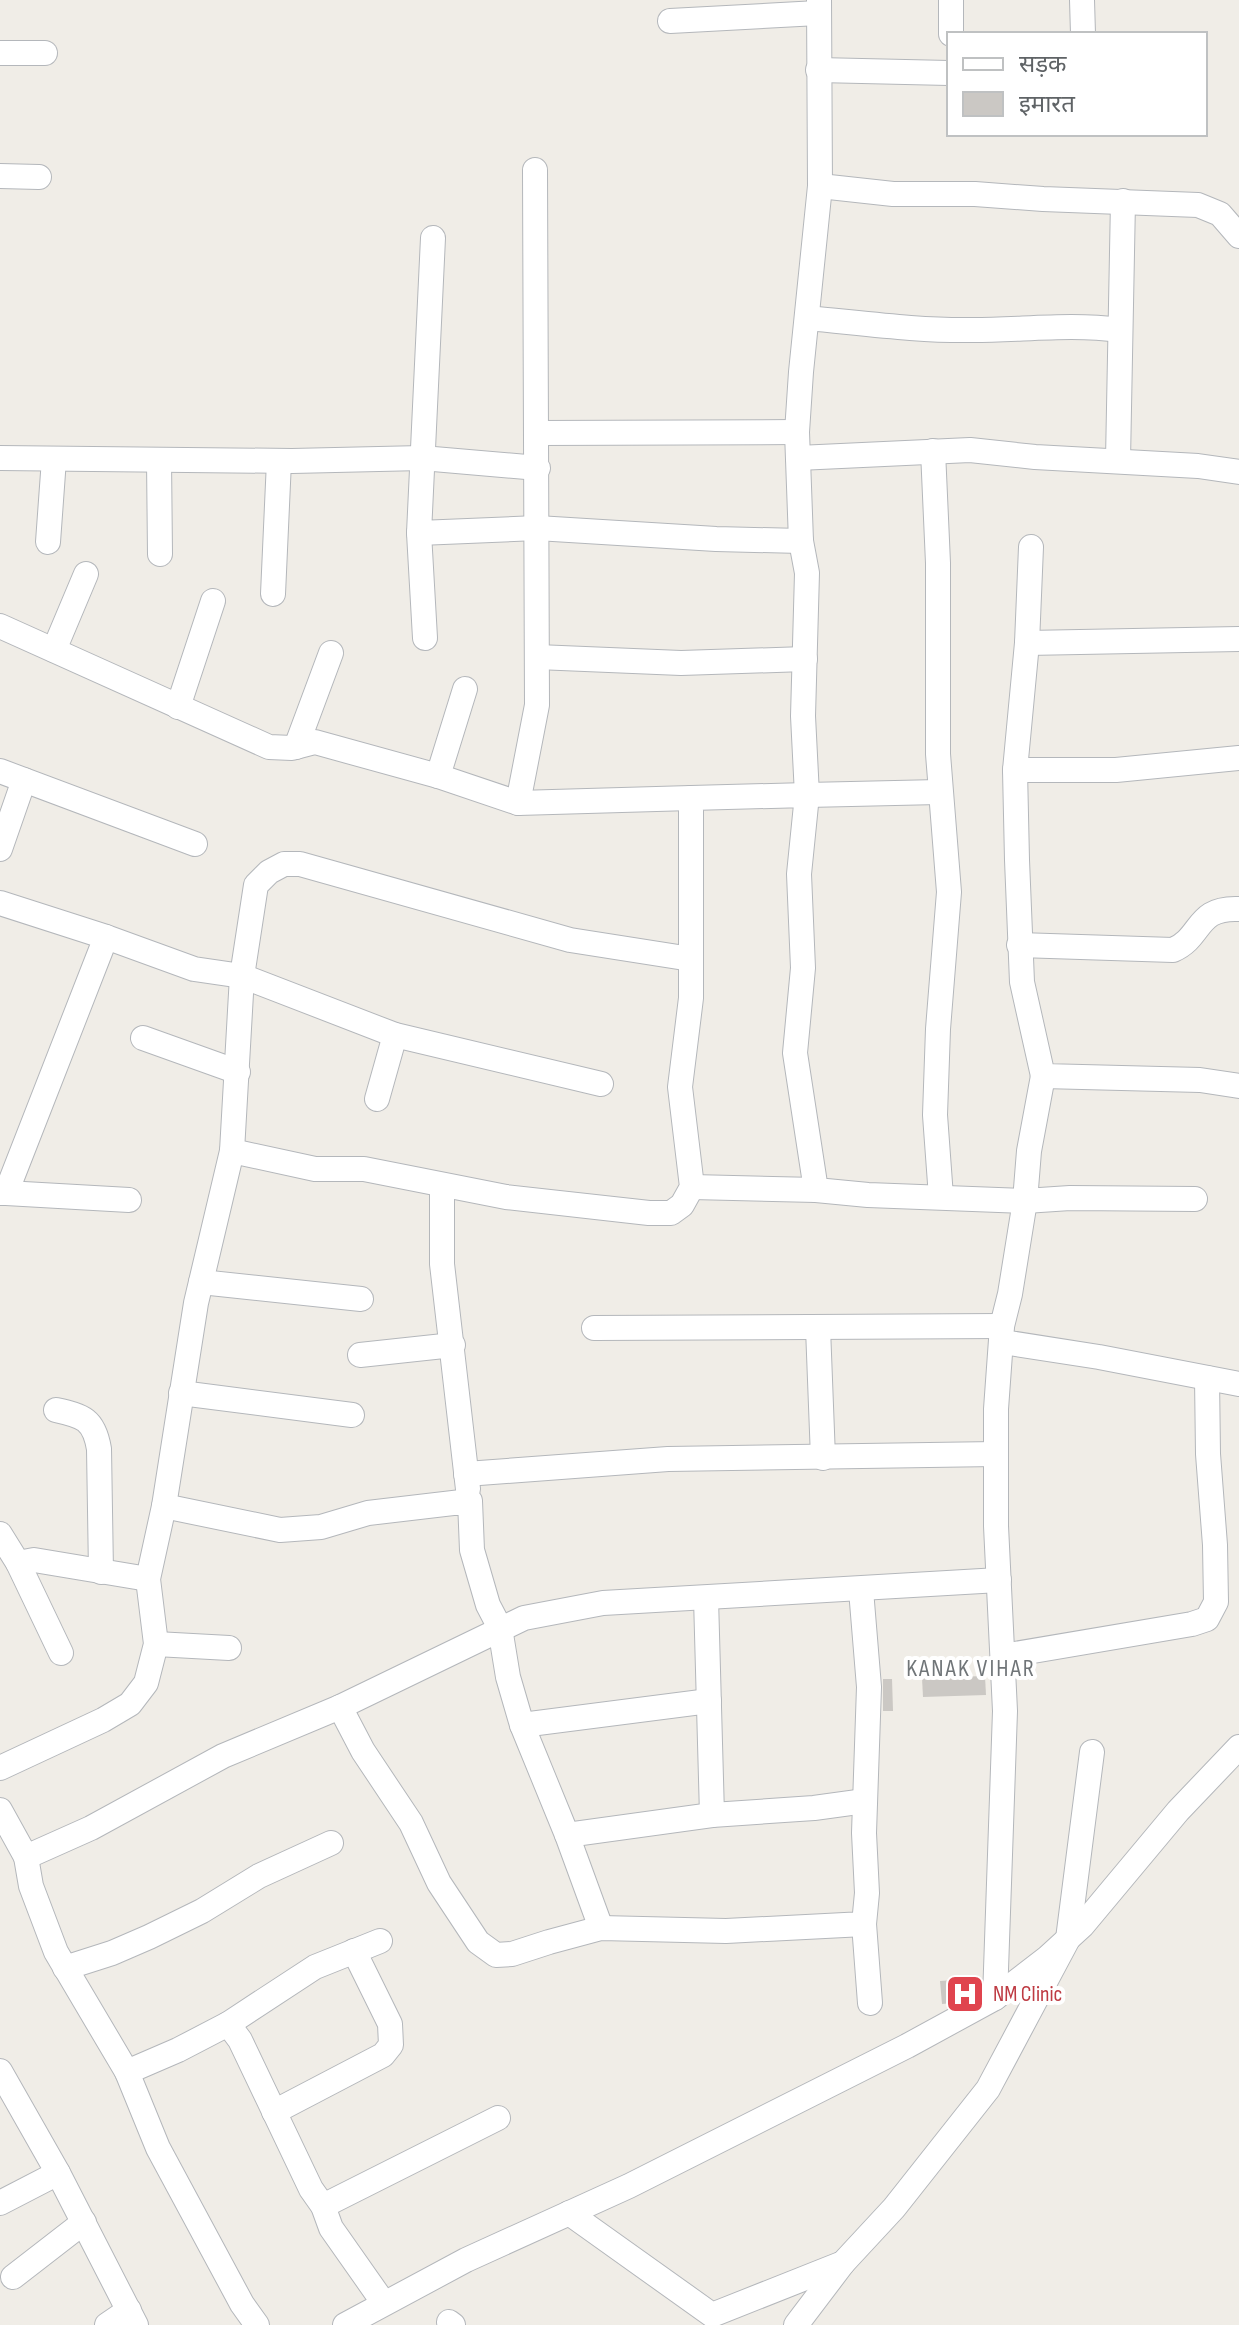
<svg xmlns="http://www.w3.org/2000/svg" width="1239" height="2325" font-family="'Sofia Sans Condensed','Noto Sans Devanagari',sans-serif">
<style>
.building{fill:#cbc8c4}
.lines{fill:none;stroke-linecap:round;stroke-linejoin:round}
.minor-casing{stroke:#b4b7bb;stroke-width:26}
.minor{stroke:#fff;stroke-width:24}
.labels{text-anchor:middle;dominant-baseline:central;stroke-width:8;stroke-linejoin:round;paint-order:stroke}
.health-label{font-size:22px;fill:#be3a42;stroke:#fff;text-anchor:start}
.neighbourhood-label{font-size:24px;letter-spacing:2px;fill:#707578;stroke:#fff}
</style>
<rect width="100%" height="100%" fill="#f0ede7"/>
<g class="building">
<polygon points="985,1676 986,1695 923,1697 922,1678"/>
<polygon points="883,1679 892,1679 893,1711 883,1711"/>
<polygon points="981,1978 980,1989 954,2003 942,2004 940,1981"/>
</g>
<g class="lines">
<g class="minor-casing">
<g id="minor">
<polyline points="819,0 820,186 801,372 797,432 801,541 807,573 803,716 807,795 939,792"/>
<polyline points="951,0 951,34"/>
<polyline points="1082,0 1083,34"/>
<polyline points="670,21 818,13"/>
<polyline points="0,53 45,53"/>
<polyline points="818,70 949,73"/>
<polyline points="0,176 39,177"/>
<polyline points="820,186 893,194 975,194 1043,199 1198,205 1220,214 1239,236"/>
<polyline points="433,238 419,533 537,528 716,539 801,541"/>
<path d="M807,318C862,323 918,331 973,330C1023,330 1071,323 1120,330"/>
<polyline points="538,433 797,432"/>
<polyline points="933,451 938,563 938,754 949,892 938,1029 935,1115 941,1197"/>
<polyline points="0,458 292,461 422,458 538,468"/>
<polyline points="798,458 970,450 1035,457 1198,466 1239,472"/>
<polyline points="159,460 160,554"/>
<polyline points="1118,460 1123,201"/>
<polyline points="419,533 425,638"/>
<polyline points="48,542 54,459"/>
<polyline points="1031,547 1027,643 1015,770 1017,860 1022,982 1043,1076 1200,1080 1239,1086"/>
<polyline points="273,594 279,461"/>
<polyline points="0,626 269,747 292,748 315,742 438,776 518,803 691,798"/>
<polyline points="1027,643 1239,639"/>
<polyline points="54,650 86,574"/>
<polyline points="537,657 681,663 805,659"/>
<polyline points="178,707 213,601"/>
<polyline points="296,747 331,653"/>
<polyline points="1015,770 1116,770 1239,758"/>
<polyline points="0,771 195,844"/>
<polyline points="438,776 465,689"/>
<polyline points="518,803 537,705 535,170"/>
<polyline points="0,849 24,780"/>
<polyline points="0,903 106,937 194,969 242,976 395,1035 601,1084"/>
<path d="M1019,945L1173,950C1203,937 1195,907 1239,909"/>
<polyline points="143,1038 238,1072"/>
<polyline points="1043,1076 1029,1151 1025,1201 1070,1198 1195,1199"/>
<polyline points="377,1099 395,1035"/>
<polyline points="232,1151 242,976 256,885 269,872 284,864 300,864 570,940 691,959"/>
<polyline points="442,1185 442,1264 468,1489"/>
<polyline points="692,1187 816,1190"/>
<polyline points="0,1193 6,1193 106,937"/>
<polyline points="6,1193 129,1200"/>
<polyline points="201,1282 361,1299"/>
<polyline points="594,1328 1002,1326"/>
<polyline points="818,1328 823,1458"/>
<polyline points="1003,1342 1099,1357 1239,1384"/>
<polyline points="360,1355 453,1345"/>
<polyline points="181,1393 352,1415"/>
<path d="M56,1410C83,1416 94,1419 99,1449L101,1572"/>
<polyline points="466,1474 668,1459 996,1454"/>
<polyline points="164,1506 280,1530 321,1527 368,1513 470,1501 472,1550 488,1605 500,1628 508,1677 522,1725 567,1835 712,1815 814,1808 865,1801"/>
<polyline points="0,1534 18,1563 34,1560 148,1579"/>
<polyline points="18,1563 61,1653"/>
<polyline points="706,1598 712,1815"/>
<polyline points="156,1644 229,1648"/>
<polyline points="1003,1656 1192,1624 1207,1619 1216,1602 1215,1545 1208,1454 1207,1378"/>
<polyline points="340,1707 363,1751 411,1823 439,1883 478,1942 496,1955 512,1954 549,1942 601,1928 726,1931 864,1924 867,1893 864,1833 869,1687 861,1590"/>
<polyline points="522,1725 709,1701"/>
<polyline points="0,1768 103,1720 130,1704 146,1683 156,1644 148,1579 164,1506 196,1303 232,1151 315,1169 364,1169 506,1197 649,1213 671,1213 682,1205 692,1187 680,1087 691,998 691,798 807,795 799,874 803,968 795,1053 816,1190 868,1195 1025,1201 1010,1294 1002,1326 996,1409 996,1526 1005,1711 995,1998"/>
<polyline points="0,1810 26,1857 91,1828 223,1756 340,1707 524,1618 603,1603 999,1580"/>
<polyline points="567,1835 601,1928"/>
<polyline points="26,1857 31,1886 56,1952 127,2072 158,2148 242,2304 257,2325"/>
<polyline points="864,1924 870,2003"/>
<polyline points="65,1968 112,1953 149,1937 202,1911 259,1876 331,1843"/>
<polyline points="228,2024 240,2040 311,2189 323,2206 331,2228 383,2302"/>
<polyline points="0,2071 58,2173 136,2325"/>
<polyline points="127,2072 178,2050 228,2024 315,1967 380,1941"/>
<polyline points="274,2112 383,2055 391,2045 390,2024 354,1951"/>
<polyline points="0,2203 58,2173"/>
<polyline points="323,2206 498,2118"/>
<polyline points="569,2213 712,2315 843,2263 894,2208 988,2089 1068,1939 1092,1752"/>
<polyline points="13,2277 84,2222"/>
<polyline points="449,2322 453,2325"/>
<polyline points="107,2325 129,2310"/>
<polyline points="345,2325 466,2260 629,2186 907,2046 995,1998 1047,1958 1082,1926 1178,1811 1239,1747"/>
<polyline points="796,2325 843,2263"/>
</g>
</g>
<use href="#minor" class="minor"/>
</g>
<defs>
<g id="hospital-square" transform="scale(2)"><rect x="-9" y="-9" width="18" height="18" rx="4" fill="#e0444e" stroke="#fff"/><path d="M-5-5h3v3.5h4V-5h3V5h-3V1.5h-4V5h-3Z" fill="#fff"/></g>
</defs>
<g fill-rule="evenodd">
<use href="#hospital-square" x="965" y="1994"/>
</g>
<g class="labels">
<g class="health-label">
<text x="993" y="1994">NM Clinic</text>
</g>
<g class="neighbourhood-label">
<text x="971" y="1668">KANAK VIHAR</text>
</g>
</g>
<rect x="947" y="32" width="260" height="104" fill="#ffffff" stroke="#bfc1c2" stroke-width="2"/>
<rect x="963" y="58" width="40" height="12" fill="#ffffff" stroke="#bfc1c2" stroke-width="2"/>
<text x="1019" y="72" font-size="24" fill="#5f6366">सड़क</text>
<rect x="963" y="92" width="40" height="24" fill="#cbc8c4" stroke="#bfc1c2" stroke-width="2"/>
<text x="1019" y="112" font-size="24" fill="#5f6366">इमारत</text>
</svg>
